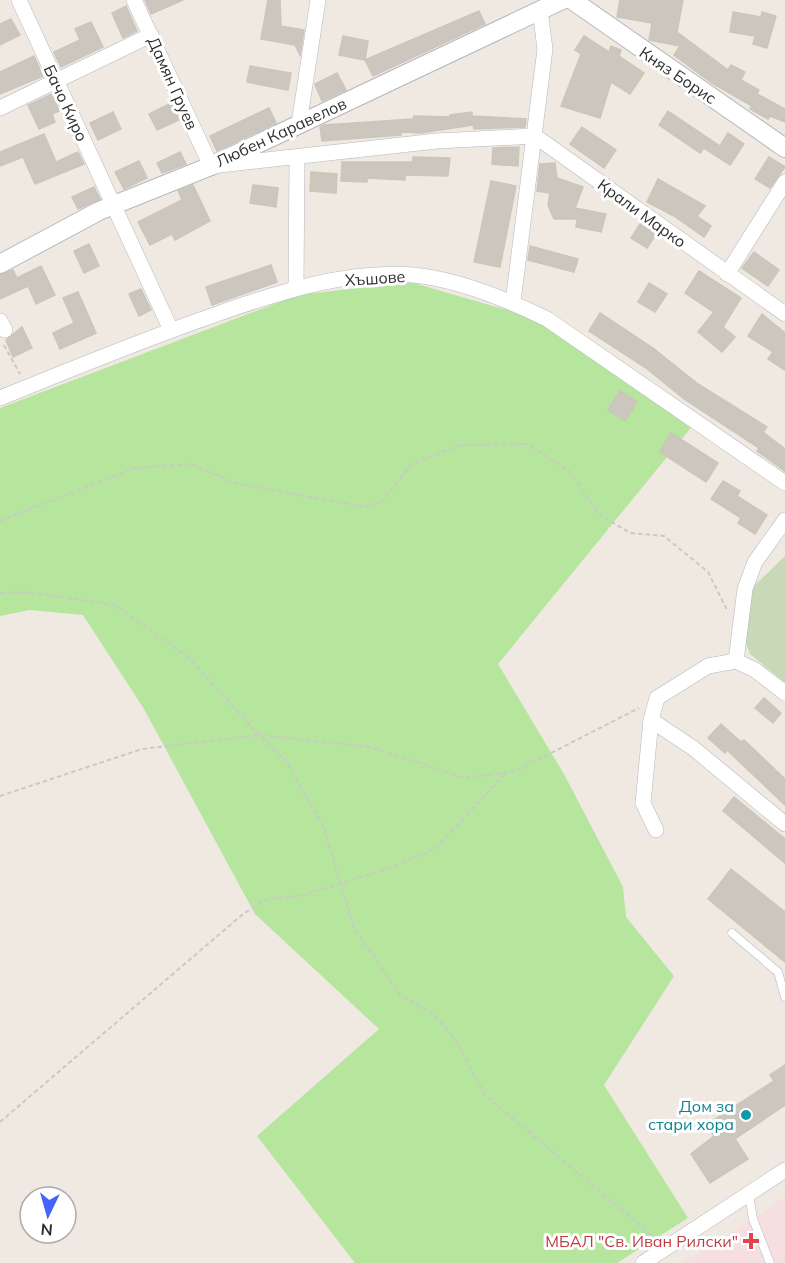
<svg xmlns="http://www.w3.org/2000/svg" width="785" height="1263" font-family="Mulish,sans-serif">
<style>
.medical{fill:#f5dfe0}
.green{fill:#b6e59e}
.cemetery{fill:#c8d9b8}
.building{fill:#cbc7bf;stroke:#cbc5ba;stroke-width:1.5}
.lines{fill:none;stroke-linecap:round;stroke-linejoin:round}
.service-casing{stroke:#b4b7c1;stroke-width:9}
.minor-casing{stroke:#b4b7c1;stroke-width:16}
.tertiary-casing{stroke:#b4b7c1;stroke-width:20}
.path{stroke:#c9c9c9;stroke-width:2;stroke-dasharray:4.5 3;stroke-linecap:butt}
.service{stroke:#fff;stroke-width:8}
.minor{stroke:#fff;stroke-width:15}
.tertiary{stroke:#fff;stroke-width:18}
.culture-dot{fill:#0f9aa8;stroke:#fff;stroke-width:2}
.health-dot{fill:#e0444e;stroke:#fff;stroke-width:2}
.labels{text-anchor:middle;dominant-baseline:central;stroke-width:6;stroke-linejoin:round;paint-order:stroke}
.street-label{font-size:16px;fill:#2e2e2e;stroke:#fff}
.culture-label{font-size:16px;fill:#0d838f;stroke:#fff;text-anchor:end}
.health-label{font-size:16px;fill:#be3a42;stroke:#fff;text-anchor:end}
</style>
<rect width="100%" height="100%" fill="#efe9e1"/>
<polygon class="medical" points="785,1197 785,1263 681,1263 753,1219"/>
<polygon class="green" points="410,282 545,321 694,424 498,664 565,776 623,887 626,917 674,976 604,1085 688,1218 617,1263 355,1263 257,1136 379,1029 255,914 144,709 83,615 29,610 0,616 0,408 298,295"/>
<polygon class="cemetery" points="785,556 785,683 750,654 745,641 752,588"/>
<g class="building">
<polygon points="145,0 183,0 151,14"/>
<polygon points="268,0 280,0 281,26 304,30 300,55 295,45 261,39"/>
<polygon points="620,0 683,0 677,32 728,70 731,65 745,72 741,80 759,90 757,94 785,109 785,122 770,116 768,119 750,109 752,106 712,83 674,55 680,46 649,40 652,23 617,17"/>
<polygon points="126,6 137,31 123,38 112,13"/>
<polygon points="479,11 485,24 373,76 365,60"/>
<polygon points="733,12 761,17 762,12 776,16 767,48 753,44 755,36 730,32"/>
<polygon points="11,19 20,35 0,45 0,24"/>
<polygon points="91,22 103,47 61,67 54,52 80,40 75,29"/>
<polygon points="343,36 368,41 365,60 339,55"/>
<polygon points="584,36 609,52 611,46 621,50 619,56 644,73 630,94 611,82 600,118 561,106 581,54 575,50"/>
<polygon points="34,56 43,76 0,94 0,72"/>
<polygon points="250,66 291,73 288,90 247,82"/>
<polygon points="337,73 346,90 322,101 315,84"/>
<polygon points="52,94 59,111 52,114 55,122 39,129 28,105"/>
<polygon points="171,103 179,120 157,130 149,114"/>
<polygon points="269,108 276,123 217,151 210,136"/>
<polygon points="668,111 720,146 728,133 744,144 730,165 704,148 700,153 659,125"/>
<polygon points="113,112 121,129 98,140 90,123"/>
<polygon points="472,112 472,116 526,119 525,127 474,129 473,125 421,133 401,132 401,135 322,141 320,127 324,125 413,119 414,116 450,117 450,115"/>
<polygon points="582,127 616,150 604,168 570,144"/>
<polygon points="44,134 56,162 78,152 84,164 35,184 23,157 0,166 0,152"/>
<polygon points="519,147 518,166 492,164 493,148"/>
<polygon points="180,152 186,164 162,173 157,163"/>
<polygon points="413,157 450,158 448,176 405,175 405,180 367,178 367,182 341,181 342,162 413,162"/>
<polygon points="769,157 785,167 770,188 755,179"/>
<polygon points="139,161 147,178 124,189 115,172"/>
<polygon points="555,163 557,178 583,187 575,208 606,214 601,232 576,227 577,219 554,219 548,205 550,193 537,191 540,164"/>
<polygon points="311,172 337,174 336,193 310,191"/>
<polygon points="658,179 705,206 697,216 711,226 704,237 674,216 647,202"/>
<polygon points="491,181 516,186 500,267 474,262"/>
<polygon points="193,185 210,221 175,240 172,234 150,245 138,222 182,200 178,191"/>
<polygon points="253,185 278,188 276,207 250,203"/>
<polygon points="94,187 100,199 78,209 72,197"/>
<polygon points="640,224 656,234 647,248 631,238"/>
<polygon points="89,244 99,266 84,273 74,251"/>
<polygon points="530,246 578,259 574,272 528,260"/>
<polygon points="754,252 779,270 768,286 742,268"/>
<polygon points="271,265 277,282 212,305 206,287"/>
<polygon points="41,266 55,295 36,304 28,286 0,299 0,275 13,270 17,278"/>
<polygon points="699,271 741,298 723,327 735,337 722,352 698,332 714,312 685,293"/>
<polygon points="649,283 667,294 655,312 638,302"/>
<polygon points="141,289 151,310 139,316 129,294"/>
<polygon points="78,292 96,333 60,349 53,333 74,323 63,298"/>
<polygon points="600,313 653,348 698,384 767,427 763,432 785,449 785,471 757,451 759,448 684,399 646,368 589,331"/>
<polygon points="762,314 785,333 785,370 768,359 773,352 748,336"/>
<polygon points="22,327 32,348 13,357 6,340"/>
<polygon points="620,391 637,402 625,421 608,410"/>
<polygon points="671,433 718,463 706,482 660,452"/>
<polygon points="723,481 740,491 737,496 767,515 755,534 738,523 741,518 711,499"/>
<polygon points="764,698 781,713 773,723 755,708"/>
<polygon points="721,724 741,742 744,740 785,779 785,805 727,750 725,753 708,738"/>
<polygon points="734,797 785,839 785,863 723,811"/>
<polygon points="731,869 785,912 785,962 708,899"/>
<polygon points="785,1065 785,1105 735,1139 748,1159 710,1183 691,1154 714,1136 706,1125 774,1081 770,1075"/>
</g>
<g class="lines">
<g class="service-casing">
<g id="service">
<polyline points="732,933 778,972 785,997"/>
<polyline points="749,1194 753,1219 770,1263"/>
</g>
</g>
<g class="minor-casing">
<g id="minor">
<polyline points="19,0 171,330"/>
<polyline points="134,0 211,166 437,141 535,136 785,314"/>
<polyline points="0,108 151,35"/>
<polyline points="299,124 318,0"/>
<polyline points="727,274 785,182"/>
<polyline points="296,288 297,157"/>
<polyline points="513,302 545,49 540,10"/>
<polyline points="0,321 5,330"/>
<path d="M0,398C72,369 144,339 217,314C279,292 347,270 413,275C456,279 508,300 547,319L785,483"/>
<polyline points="736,661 745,589 755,562 785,520"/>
<polyline points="736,661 755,670 785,693"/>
<polyline points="651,720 693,748 785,824"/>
<polyline points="656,830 643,803 651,720 657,698 708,666 736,661"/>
<polyline points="643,1263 785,1170"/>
</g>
</g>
<g class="tertiary-casing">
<g id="tertiary">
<polyline points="572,0 785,148"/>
<polyline points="0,264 99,211 211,166 562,0"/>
</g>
</g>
<g class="path">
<polyline points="4,345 20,374"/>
<polyline points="0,521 135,468 190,464 238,484 366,507 382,501 412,464 460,445 528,444 570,472 599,514 630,533 664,536 708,572 728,612"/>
<polyline points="0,593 26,592 115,605 189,658 259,735 286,761 323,826 354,928 401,996 434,1014 457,1042 485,1095 655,1238"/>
<polyline points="0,796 142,749 259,735 370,747 465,778 516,771 639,708"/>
<polyline points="0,1122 243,914 267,899 304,895 387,869 436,848 507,772"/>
</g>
<use href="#service" class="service"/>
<use href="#minor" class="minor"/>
<use href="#tertiary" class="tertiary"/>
</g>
<circle class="culture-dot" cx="746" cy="1115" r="6"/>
<path class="health-dot" d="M748 1232h6v6h6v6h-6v6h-6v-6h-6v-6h6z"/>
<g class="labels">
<g class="street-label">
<text transform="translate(678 75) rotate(34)">Княз Борис</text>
<text transform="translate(173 83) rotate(66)">Дамян Груев</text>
<text transform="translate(66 103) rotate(65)">Бачо Киро</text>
<text transform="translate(281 132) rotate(-25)">Любен Каравелов</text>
<text transform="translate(642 213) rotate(36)">Крали Марко</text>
<text transform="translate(375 278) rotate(-4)">Хъшове</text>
</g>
<g class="culture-label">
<text x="734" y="1106">Дом за<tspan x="734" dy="18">стари хора</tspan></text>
</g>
<g class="health-label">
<text x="738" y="1241">МБАЛ "Св. Иван Рилски"</text>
</g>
</g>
<g transform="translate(48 1215) rotate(185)"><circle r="28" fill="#ffffff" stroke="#ababab" stroke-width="1.5"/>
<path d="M0-4.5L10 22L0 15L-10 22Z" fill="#4264fb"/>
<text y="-9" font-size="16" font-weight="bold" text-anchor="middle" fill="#2e2e2e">N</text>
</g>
</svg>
